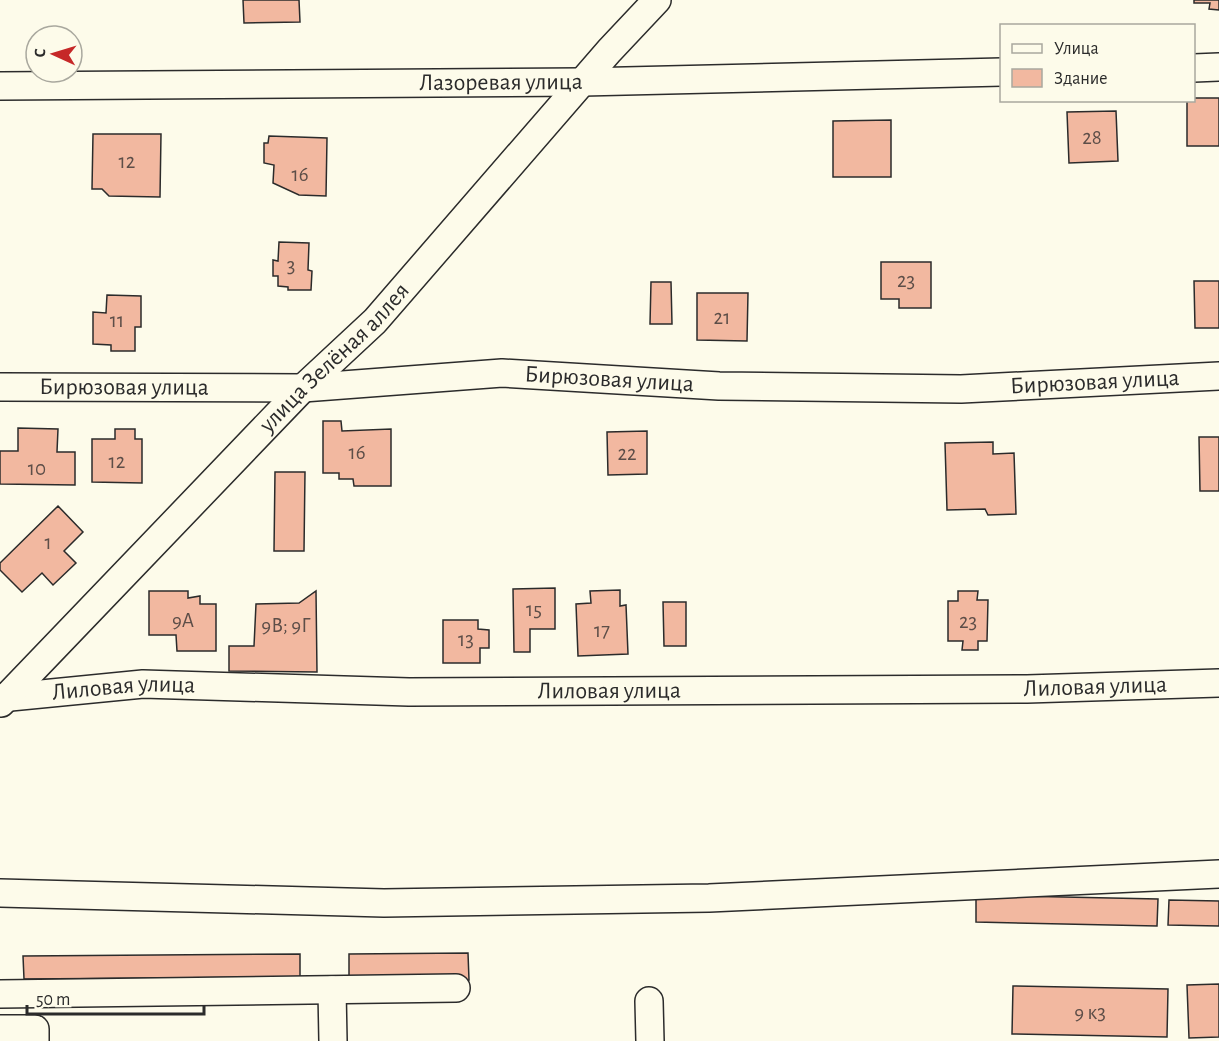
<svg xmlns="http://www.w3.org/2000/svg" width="1219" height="1041" font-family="'Alegreya Sans',sans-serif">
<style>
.building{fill:#f2b8a0;stroke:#2b2b2b;stroke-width:1.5}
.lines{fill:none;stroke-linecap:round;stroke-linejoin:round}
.minor-casing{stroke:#2b2b2b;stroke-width:30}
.minor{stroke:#fdfbea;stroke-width:27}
.labels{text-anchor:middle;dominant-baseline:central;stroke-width:4.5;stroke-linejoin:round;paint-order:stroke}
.number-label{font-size:21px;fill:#5d4e48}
.street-label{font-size:24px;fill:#2b2b2b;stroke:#fdfbea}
</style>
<rect width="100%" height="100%" fill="#fdfbea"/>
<g class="building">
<polygon points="243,0 299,0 300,22 244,23"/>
<polygon points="1194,0 1219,0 1219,10 1209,9 1210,3 1194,3"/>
<polygon points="1194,98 1219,98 1219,146 1187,146 1187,100"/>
<polygon points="1116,111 1118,161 1069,163 1067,112"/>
<polygon points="891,120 891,177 833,177 833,121"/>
<polygon points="93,134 161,134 160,197 109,196 102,189 92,189"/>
<polygon points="269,136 327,138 326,196 299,195 273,183 274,165 264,163 264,143 268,143"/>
<polygon points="279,242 309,243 308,270 312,271 311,290 288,290 288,287 278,286 278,276 273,276 273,260 278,261"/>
<polygon points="881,262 931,262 931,308 899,308 899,299 881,299"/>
<polygon points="1194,281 1219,281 1219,328 1195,328"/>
<polygon points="651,282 671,282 672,324 650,324"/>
<polygon points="697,293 748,293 747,341 697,340"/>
<polygon points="107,295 141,296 141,327 135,327 135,351 111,351 111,345 93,344 93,312 106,313"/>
<polygon points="323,421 341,421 342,431 391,429 391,486 354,486 353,479 339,479 339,473 323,473"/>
<polygon points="18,428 58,429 57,452 75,452 75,485 0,484 0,451 18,451"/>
<polygon points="115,429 135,429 135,439 142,439 142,483 92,482 92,439 115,439"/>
<polygon points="647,431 647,474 608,475 607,432"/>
<polygon points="1199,437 1219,437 1219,491 1200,491"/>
<polygon points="993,442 993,454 1014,453 1016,514 988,515 985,509 947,510 945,443"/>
<polygon points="275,472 305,472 304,551 274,551"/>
<polygon points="58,506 83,532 64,551 76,563 53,585 42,573 22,592 0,570 0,563"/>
<polygon points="555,588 555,629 530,629 530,652 514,652 513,589"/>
<polygon points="620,590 620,606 626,605 628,654 578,656 576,604 591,603 590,591"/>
<polygon points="149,591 188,591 188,598 200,596 200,604 216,604 216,651 177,651 176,635 149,635"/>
<polygon points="316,591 317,672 229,671 229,646 254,646 256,604 299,603"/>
<polygon points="958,591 978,591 977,600 988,600 987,641 978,641 978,650 962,650 963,641 948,641 948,601 958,601"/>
<polygon points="663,602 686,602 686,646 664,646"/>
<polygon points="443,620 478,620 478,629 489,630 489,648 480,648 480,663 443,663"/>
<polygon points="976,895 1158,899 1157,926 976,922"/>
<polygon points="1169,900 1219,901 1219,926 1168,925"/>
<polygon points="468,953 469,980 349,981 349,954"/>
<polygon points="300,954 300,977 24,979 23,956"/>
<polygon points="1219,984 1219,1037 1189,1038 1187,985"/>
<polygon points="1013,986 1168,989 1167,1037 1012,1034"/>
</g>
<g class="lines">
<g class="minor-casing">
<g id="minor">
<polyline points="1194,68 1219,67"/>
<path id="s1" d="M0,86L583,82L1002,72"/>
<path id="s2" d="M0,387L303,388L502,373L719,386L961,389L1219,376"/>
<path id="s3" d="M0,698L143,684L409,692L1027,689L1219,683"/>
<path id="s4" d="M1,703L303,388L375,321L609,51L657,0"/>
<polyline points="0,893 384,903 709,898 1219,874"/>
<polyline points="332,990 333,1041"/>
<polyline points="0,994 456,988"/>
<polyline points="649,1001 650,1041"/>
<polyline points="0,1029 35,1029 35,1041"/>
</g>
</g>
<use href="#minor" class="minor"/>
</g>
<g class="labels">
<g class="number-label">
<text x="1092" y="137">28</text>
<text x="127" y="161">12</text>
<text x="300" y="174">16</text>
<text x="291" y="265">3</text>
<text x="906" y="280">23</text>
<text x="722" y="317">21</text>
<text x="117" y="320">11</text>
<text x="357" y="452">16</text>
<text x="627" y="453">22</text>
<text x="117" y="461">12</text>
<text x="37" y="468">10</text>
<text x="48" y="542">1</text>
<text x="534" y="609">15</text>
<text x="183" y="620">9А</text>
<text x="968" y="621">23</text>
<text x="286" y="625">9В; 9Г</text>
<text x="602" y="630">17</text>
<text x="466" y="639">13</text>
<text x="1090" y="1012">9 к3</text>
</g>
<g class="street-label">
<text stroke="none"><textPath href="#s1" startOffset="501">Лазоревая улица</textPath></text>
<text stroke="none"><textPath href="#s4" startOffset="480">улица Зелёная аллея</textPath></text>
<text stroke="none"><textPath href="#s2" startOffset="610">Бирюзовая улица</textPath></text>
<text stroke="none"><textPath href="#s2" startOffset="1096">Бирюзовая улица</textPath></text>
<text stroke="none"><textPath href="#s2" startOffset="124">Бирюзовая улица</textPath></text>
<text stroke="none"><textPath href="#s3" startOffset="1096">Лиловая улица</textPath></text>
<text stroke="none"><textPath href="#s3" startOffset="124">Лиловая улица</textPath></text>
<text stroke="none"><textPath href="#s3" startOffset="610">Лиловая улица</textPath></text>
</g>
</g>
<rect x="1000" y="24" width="195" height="78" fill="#fdfbea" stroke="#a9a89e" stroke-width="1.5"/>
<rect x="1012" y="44" width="30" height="9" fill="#fdfbea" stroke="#a9a89e" stroke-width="1.5"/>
<text x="1054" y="54" font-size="18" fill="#2b2b2b">Улица</text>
<rect x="1012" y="69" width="30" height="18" fill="#f2b8a0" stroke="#a9a89e" stroke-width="1.5"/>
<text x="1054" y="84" font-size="18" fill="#2b2b2b">Здание</text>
<g transform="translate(54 54) rotate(274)"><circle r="28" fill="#fdfbea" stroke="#a9a89e" stroke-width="1.5"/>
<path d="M0-4.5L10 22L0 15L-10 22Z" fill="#c62828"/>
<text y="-9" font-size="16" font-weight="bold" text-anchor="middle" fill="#2b2b2b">С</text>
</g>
<path d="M27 1005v9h177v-9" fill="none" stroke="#2b2b2b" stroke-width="3"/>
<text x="36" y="1005" font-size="18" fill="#2b2b2b" stroke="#fdfbea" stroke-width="4.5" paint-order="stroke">50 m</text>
</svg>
